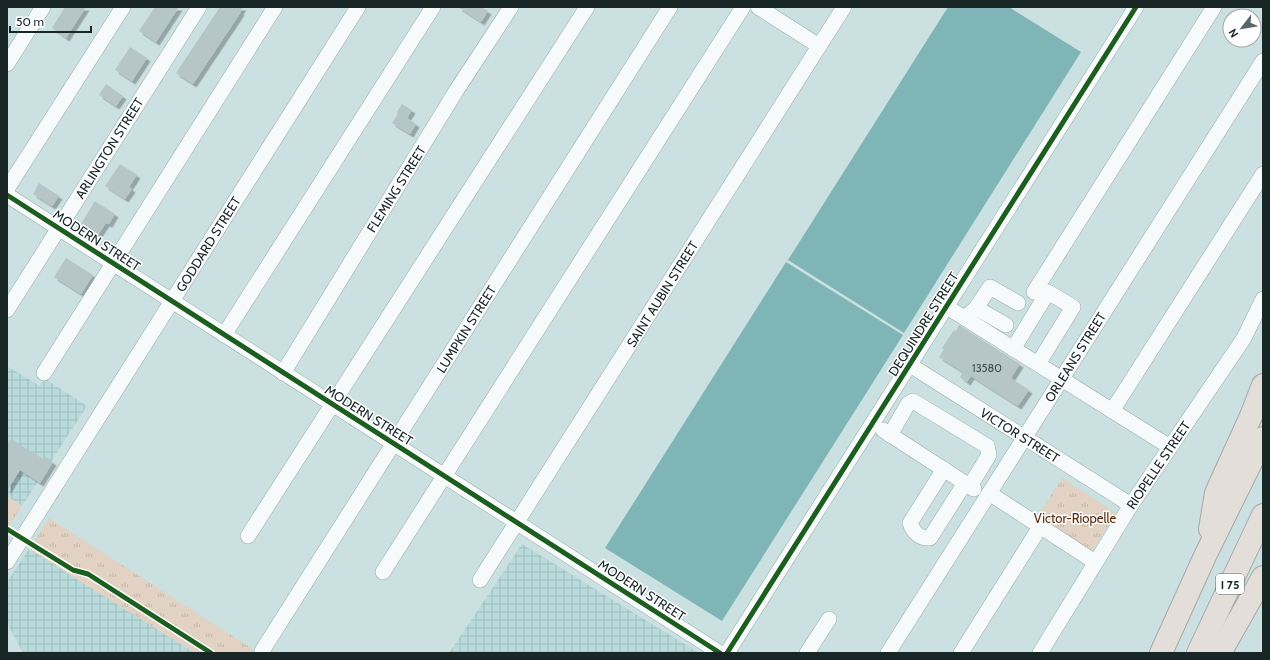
<svg xmlns="http://www.w3.org/2000/svg" width="1270" height="660" font-family="Cabin,sans-serif">
<style>
.industrial{fill:url(#industrial-grid)}
.grass{fill:url(#grass-tufts)}
.water{fill:#7fb5b6}
.building{fill:#b6c6c7;filter:url(#shadow)}
.lines{fill:none;stroke-linecap:round;stroke-linejoin:round}
.minor-casing{stroke:#9aa;stroke-width:16}
.highway-casing{stroke:#a7a9a4;stroke-width:24}
.minor{stroke:#f7fafa;stroke-width:15}
.highway{stroke:#e3ded9;stroke-width:22}
.cycleway-casing{stroke:#fff;stroke-width:8}
.cycleway{stroke:#1b5e20;stroke-width:5}
.labels{text-anchor:middle;dominant-baseline:central;stroke-width:3;stroke-linejoin:round;paint-order:stroke}
.number-label{font-size:11px;fill:#404e4e}
.shield{fill:#fff;stroke:#5d6767;stroke-width:1}
.shield-label{font-size:12px;font-weight:bold;fill:#182626}
.street-label{font-size:13px;fill:#182626;stroke:#fff}
.park-label{font-size:13px;fill:#582a09;stroke:#fff}
</style>
<defs>
<pattern id="industrial-grid" width="8" height="8" patternUnits="userSpaceOnUse"><rect width="8" height="8" fill="#b9dbdc"/><path d="M0 4h8M4 0v8" fill="none" stroke="#9ebcbd"/></pattern>
<pattern id="grass-tufts" width="24" height="20" patternUnits="userSpaceOnUse"><rect width="24" height="20" fill="#e2d2c4"/><path d="M3 7l-1-3M5 7V3M7 7l1-3M15 17l-1-3M17 17v-4M19 17l1-3" fill="none" stroke="#c1b4a8"/></pattern>
<filter id="shadow"><feDropShadow dx="3.5" dy="3.5" stdDeviation="0" flood-color="#0004"/></filter>
</defs>
<rect width="100%" height="100%" fill="#cbe0e1"/>
<g class="industrial">
<polygon points="7,366 40,386 44,378 87,406 22,506 7,496"/>
<polygon points="522,544 699,653 449,653"/>
<polygon points="29,549 195,653 23,653 7,623 7,582"/>
</g>
<g class="grass">
<polygon points="1062,478 1116,513 1088,557 1034,522"/>
<polygon points="7,496 22,506 7,529"/>
<polygon points="49,518 259,653 195,653 29,549"/>
</g>
<g class="water">
<polygon points="948,7 1009,7 1081,52 904,333 788,260"/>
<polygon points="786,262 903,335 722,621 605,548"/>
</g>
<g class="building">
<polygon points="65,7 86,7 66,38 52,28"/>
<polygon points="155,7 179,7 156,42 139,31"/>
<polygon points="220,7 243,7 240,11 241,12 193,84 176,73"/>
<polygon points="458,7 481,7 488,11 481,22"/>
<polygon points="130,47 147,58 132,81 115,70"/>
<polygon points="106,84 123,96 116,106 99,95"/>
<polygon points="402,104 412,110 407,118 416,124 410,134 392,123 398,113 397,112"/>
<polygon points="120,164 137,175 129,187 132,189 125,199 105,186"/>
<polygon points="39,183 59,196 52,206 33,194"/>
<polygon points="95,201 115,214 109,224 106,223 98,235 81,224"/>
<polygon points="66,258 93,275 81,294 54,277"/>
<polygon points="959,325 1020,364 1011,378 1029,390 1018,406 971,376 967,382 960,377 963,372 939,357 944,349 942,348 954,330 956,331"/>
<polygon points="11,439 43,459 44,456 53,462 40,483 20,470 7,491 7,445"/>
</g>
<g class="lines">
<g class="minor-casing">
<g id="minor">
<polyline points="758,7 819,46"/>
<polyline points="7,64 43,7"/>
<polyline points="7,189 123,7"/>
<polyline points="7,195 720,653"/>
<polyline points="1034,292 1214,7"/>
<polyline points="947,307 1170,447"/>
<polyline points="976,308 1006,325"/>
<polyline points="7,310 199,7"/>
<polyline points="965,318 976,308 990,287 1018,303"/>
<polyline points="224,335 433,7"/>
<polyline points="1013,349 1048,292 1073,307 1038,364"/>
<polyline points="910,365 1131,505"/>
<polyline points="44,373 275,7"/>
<polyline points="283,373 456,91 511,7"/>
<polyline points="1112,411 1263,174"/>
<polyline points="883,430 974,489"/>
<polyline points="890,435 908,404 913,401 987,446 989,455 970,486"/>
<path d="M944,469L910,523C913,532 920,539 930,538L965,483"/>
<polyline points="989,493 1095,562"/>
<polyline points="248,536 587,7"/>
<polyline points="7,562 358,7"/>
<polyline points="383,572 743,7"/>
<polyline points="480,580 844,7"/>
<polyline points="262,651 670,7"/>
<polyline points="727,653 1136,7"/>
<polyline points="807,653 829,619"/>
<polyline points="888,653 1263,61"/>
<polyline points="961,653 1040,527"/>
<polyline points="1040,653 1131,505 1244,338 1263,299"/>
</g>
</g>
<g class="highway-casing">
<g id="highway">
<polyline points="1210,529 1216,493 1251,416 1263,385"/>
<polyline points="1161,653 1205,556 1263,438"/>
<polyline points="1198,653 1263,515"/>
<polyline points="1220,653 1263,577"/>
</g>
</g>
<use href="#minor" class="minor"/>
<use href="#highway" class="highway"/>
<g class="cycleway-casing">
<g id="cycleway">
<polyline points="7,195 720,653"/>
<polyline points="7,529 73,570 88,574 211,653"/>
<polyline points="727,653 1136,7"/>
</g>
</g>
<use href="#cycleway" class="cycleway"/>
</g>
<g class="labels">
<g class="number-label">
<text x="987" y="368">13580</text>
</g>
<rect class="shield" x="1216" y="574" width="28" height="20" rx="3"/>
<g class="shield-label">
<text x="1230" y="584">I 75</text>
</g>
<g class="street-label">
<text transform="translate(109 148) rotate(-58)">ARLINGTON STREET</text>
<text transform="translate(396 189) rotate(-58)">FLEMING STREET</text>
<text transform="translate(97 240) rotate(33)">MODERN STREET</text>
<text transform="translate(208 244) rotate(-58)">GODDARD STREET</text>
<text transform="translate(662 294) rotate(-58)">SAINT AUBIN STREET</text>
<text transform="translate(923 324) rotate(-58)">DEQUINDRE STREET</text>
<text transform="translate(466 329) rotate(-58)">LUMPKIN STREET</text>
<text transform="translate(1075 357) rotate(-58)">ORLEANS STREET</text>
<text transform="translate(369 415) rotate(32)">MODERN STREET</text>
<text transform="translate(1020 435) rotate(32)">VICTOR STREET</text>
<text transform="translate(1158 465) rotate(-56)">RIOPELLE STREET</text>
<text transform="translate(642 590) rotate(33)">MODERN STREET</text>
</g>
<g class="park-label">
<text x="1075" y="518">Victor-Riopelle</text>
</g>
</g>
<rect width="1270" height="660" fill="none" stroke="#182626" stroke-width="16"/>
<g transform="translate(1242 28) rotate(239)"><circle r="19" fill="#ffffff" stroke="#a3a8a8"/>
<path d="M0-3L7 15L0 10L-7 15Z" fill="#576767"/>
<text y="-6" font-size="11" font-weight="bold" text-anchor="middle" fill="#182626">N</text>
</g>
<path d="M10 26v6h81v-6" fill="none" stroke="#182626" stroke-width="2"/>
<text x="16" y="26" font-size="12" fill="#182626" stroke="#ffffff" stroke-width="3" paint-order="stroke">50 m</text>
</svg>
